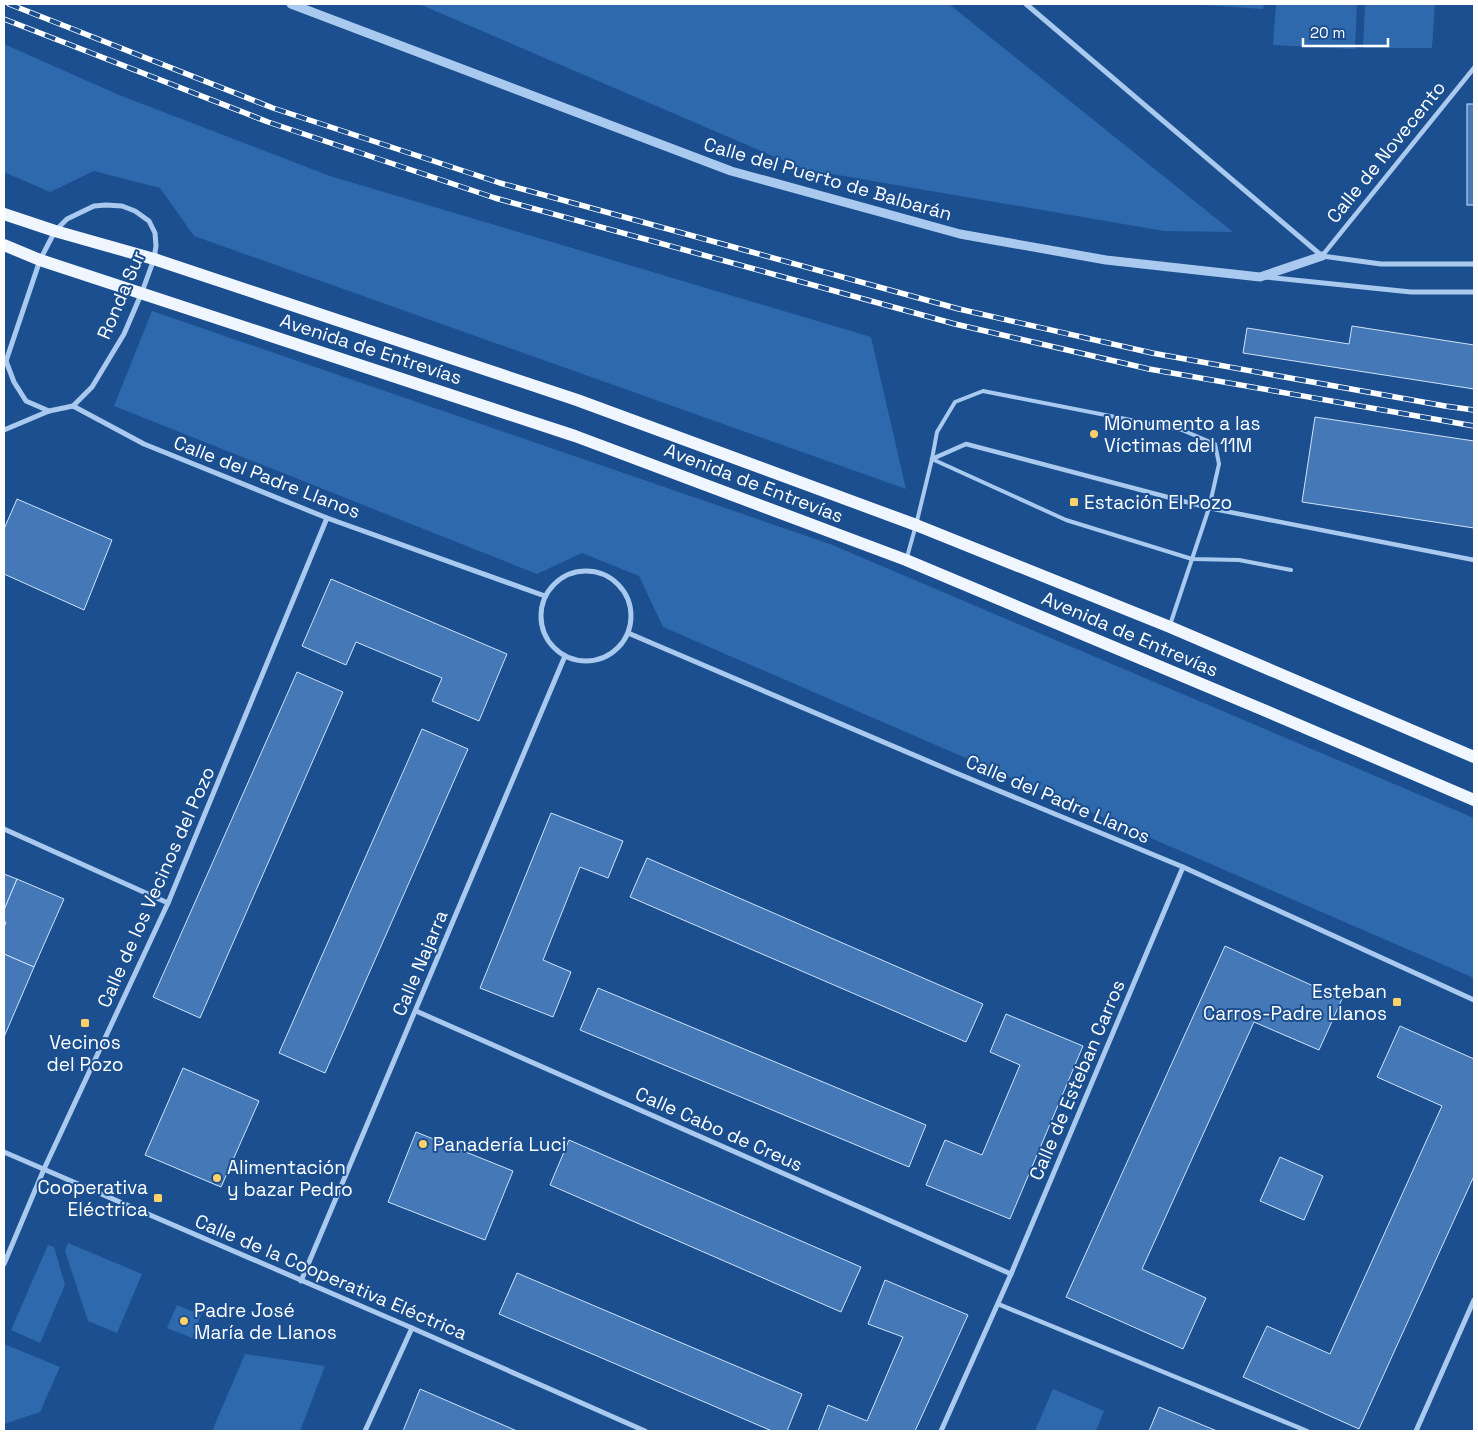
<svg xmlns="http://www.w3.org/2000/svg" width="1478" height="1435" font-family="'Space Grotesk',sans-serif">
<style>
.green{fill:#2e69ad}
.building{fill:#4478b7;stroke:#cfe3fa}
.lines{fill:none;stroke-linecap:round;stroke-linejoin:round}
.service{stroke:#a9c9ee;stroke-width:4}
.pedestrian{stroke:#a9c9ee;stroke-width:4.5}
.minor{stroke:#a9c9ee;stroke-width:5}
.tertiary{stroke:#a9c9ee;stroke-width:9}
.primary{stroke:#f0f6ff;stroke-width:12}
.rail-casing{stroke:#fff;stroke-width:5.5}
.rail{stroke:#1b4f8f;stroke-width:4;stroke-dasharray:11;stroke-linecap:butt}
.poi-dot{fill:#ffd166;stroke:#1b4f8f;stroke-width:2}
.labels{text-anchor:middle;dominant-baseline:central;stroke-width:4;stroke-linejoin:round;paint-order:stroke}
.street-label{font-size:19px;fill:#fff;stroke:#1b4f8f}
.poi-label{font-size:19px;fill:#fff;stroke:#1b4f8f;text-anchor:start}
</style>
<rect width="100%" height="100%" fill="#1b4f8f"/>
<g class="green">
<polygon points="419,4 949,4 1233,232 1164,231 803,169"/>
<polygon points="1190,4 1264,4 1263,9"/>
<polygon points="1276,4 1357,4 1355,49 1273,45"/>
<polygon points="1365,4 1435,4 1432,48 1363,48"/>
<polygon points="4,44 119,95 330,176 871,337 906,489 194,236 160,188 94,171 50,192 4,172"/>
<polygon points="152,311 830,544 1474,818 1474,978 663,627 639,576 582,553 537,574 114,406"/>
<polygon points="68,1243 142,1274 117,1333 88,1321 65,1251"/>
<polygon points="48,1245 54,1247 65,1285 40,1343 11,1330"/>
<polygon points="177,1305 201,1315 192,1338 167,1328"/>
<polygon points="4,1344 60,1367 40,1412 4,1424"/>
<polygon points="245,1354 325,1366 300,1431 212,1431"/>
<polygon points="1053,1389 1104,1411 1096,1431 1035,1431"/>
</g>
<g class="building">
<rect x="1467" y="104" width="7" height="101"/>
<polygon points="1352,326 1474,345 1474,389 1243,353 1247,328 1349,344"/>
<polygon points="1315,417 1474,441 1474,528 1302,502"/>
<polygon points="17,499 112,540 84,610 4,574 4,529"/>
<polygon points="331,579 507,654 479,721 432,701 442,678 356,642 346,665 302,646"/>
<polygon points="297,672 343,692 200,1018 153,997"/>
<polygon points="422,729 468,749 325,1073 279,1053"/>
<polygon points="551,813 623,841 608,878 580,867 543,960 571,972 553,1017 480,988"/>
<polygon points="647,858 983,1004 966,1042 630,897"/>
<polygon points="4,874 17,879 4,910"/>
<polygon points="17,879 64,899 34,967 4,954 4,928 6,922 4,921 4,910"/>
<polygon points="1225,946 1342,999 1319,1050 1254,1022 1142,1269 1206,1298 1183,1349 1066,1297"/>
<polygon points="4,954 34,967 4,1037"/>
<polygon points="598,988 926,1125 909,1167 580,1030"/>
<polygon points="1006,1014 1083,1046 1010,1219 926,1185 945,1140 982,1155 1020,1065 990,1052"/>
<polygon points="1400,1026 1474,1059 1474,1176 1359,1429 1243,1377 1267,1326 1330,1354 1442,1106 1377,1077"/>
<polygon points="183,1068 259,1101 221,1187 145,1155"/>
<polygon points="416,1132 513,1171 485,1240 388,1202"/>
<polygon points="569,1140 861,1267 841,1312 550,1185"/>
<polygon points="1280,1157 1323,1176 1304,1220 1260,1201"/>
<polygon points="517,1273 802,1394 787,1431 772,1431 499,1314"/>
<polygon points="885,1280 968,1315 915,1431 818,1431 828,1405 867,1421 903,1337 868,1324"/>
<polygon points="420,1389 517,1431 403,1431"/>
<polygon points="1159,1407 1217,1431 1149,1431"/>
</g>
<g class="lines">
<g class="service">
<polyline points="932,459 937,432 955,402 983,391 1182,430 1215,444 1219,464 1209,508 1192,559 1239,560 1291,570"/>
<polyline points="907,557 916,525 932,459 1066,520 1192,559 1170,625"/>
</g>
<g class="pedestrian">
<polyline points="1322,256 1474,68"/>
<polyline points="932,459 966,444 1209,508 1474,560"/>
<polyline points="998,1304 1307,1431"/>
</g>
<g class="minor">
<polyline points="1026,4 1322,256 1381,264 1474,264"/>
<polyline points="1266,277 1411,292 1474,292"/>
<polyline points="6,361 14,382 26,401 49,411"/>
<polyline points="4,363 6,361 40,260 55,231 67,219 94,206 106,205 122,206 135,211 149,221 155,233 156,246 154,259 142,292 124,334 92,387 73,406"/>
<polyline points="4,430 49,411 73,406 144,444 327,518 545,596"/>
<circle cx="586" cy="616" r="45"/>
<polyline points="628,633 956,773 1183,867 1474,1000"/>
<polyline points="4,829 168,903"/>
<polyline points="416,1011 1011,1274"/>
<polyline points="4,1152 412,1328 645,1431"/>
<polyline points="4,1264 44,1169 168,903 327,518"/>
<polyline points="301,1281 565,656"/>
<polyline points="365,1431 412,1328"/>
<polyline points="941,1431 1011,1274 1183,867"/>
<polyline points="1416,1431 1474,1300"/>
</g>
<polyline class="tertiary" points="291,4 731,171 960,234 1106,260 1260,277 1322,256"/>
<g class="primary">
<polyline points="4,214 55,231 154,259 577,400 916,525 1170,627 1474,757"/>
<polyline points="4,245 40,260 575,436 906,560 1266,711 1474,800"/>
</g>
<g class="rail-casing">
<g id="rail">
<polyline points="9,4 273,108 500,183 959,309 1152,353 1445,406 1474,410"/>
<polyline points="4,19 268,122 495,198 955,324 1149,369 1474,426"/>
</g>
</g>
<use href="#rail" class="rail"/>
</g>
<g class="poi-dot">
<circle cx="1094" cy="434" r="5"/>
<rect x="1069" y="497" width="10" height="10" rx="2.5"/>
<rect x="1392" y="997" width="10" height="10" rx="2.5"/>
<rect x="80" y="1018" width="10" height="10" rx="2.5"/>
<circle cx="423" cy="1144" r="5"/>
<circle cx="217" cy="1178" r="5"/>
<rect x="153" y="1193" width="10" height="10" rx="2.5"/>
<circle cx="184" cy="1321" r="5"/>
</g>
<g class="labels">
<g class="street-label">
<text transform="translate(1386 152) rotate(-51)">Calle de Novecento</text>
<text transform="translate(828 179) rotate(16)">Calle del Puerto de Balbarán</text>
<text transform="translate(121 295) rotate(-67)">Ronda Sur</text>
<text transform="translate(371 349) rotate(18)">Avenida de Entrevías</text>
<text transform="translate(267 477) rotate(21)">Calle del Padre Llanos</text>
<text transform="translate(754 483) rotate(21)">Avenida de Entrevías</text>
<text transform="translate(1130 634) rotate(23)">Avenida de Entrevías</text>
<text transform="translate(1058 799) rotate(23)">Calle del Padre Llanos</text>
<text transform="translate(156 887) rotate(-66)">Calle de los Vecinos del Pozo</text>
<text transform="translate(420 963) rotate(-67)">Calle Najarra</text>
<text transform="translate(1077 1080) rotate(-67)">Calle de Esteban Carros</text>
<text transform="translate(719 1129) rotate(24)">Calle Cabo de Creus</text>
<text transform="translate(331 1277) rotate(23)">Calle de la Cooperativa Eléctrica</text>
</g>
<g class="poi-label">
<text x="1104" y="423">Monumento a las<tspan x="1104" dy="22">Víctimas del 11M</tspan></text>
<text x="1084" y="502">Estación El Pozo</text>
<text x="1387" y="991" text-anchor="end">Esteban<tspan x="1387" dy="22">Carros-Padre Llanos</tspan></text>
<text x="85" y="1042" text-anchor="middle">Vecinos<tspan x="85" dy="22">del Pozo</tspan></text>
<text x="433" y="1144">Panadería Luci</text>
<text x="227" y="1167">Alimentación<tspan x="227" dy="22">y bazar Pedro</tspan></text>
<text x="148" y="1187" text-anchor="end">Cooperativa<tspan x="148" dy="22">Eléctrica</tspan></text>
<text x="194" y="1310">Padre José<tspan x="194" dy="22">María de Llanos</tspan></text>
</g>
</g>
<rect width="1478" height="1435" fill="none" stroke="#ffffff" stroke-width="10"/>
<path d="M1303 38v8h85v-8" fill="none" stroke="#ffffff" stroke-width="2.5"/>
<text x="1310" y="38" font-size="15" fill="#ffffff" stroke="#1b4f8f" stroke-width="4" paint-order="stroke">20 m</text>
</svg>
